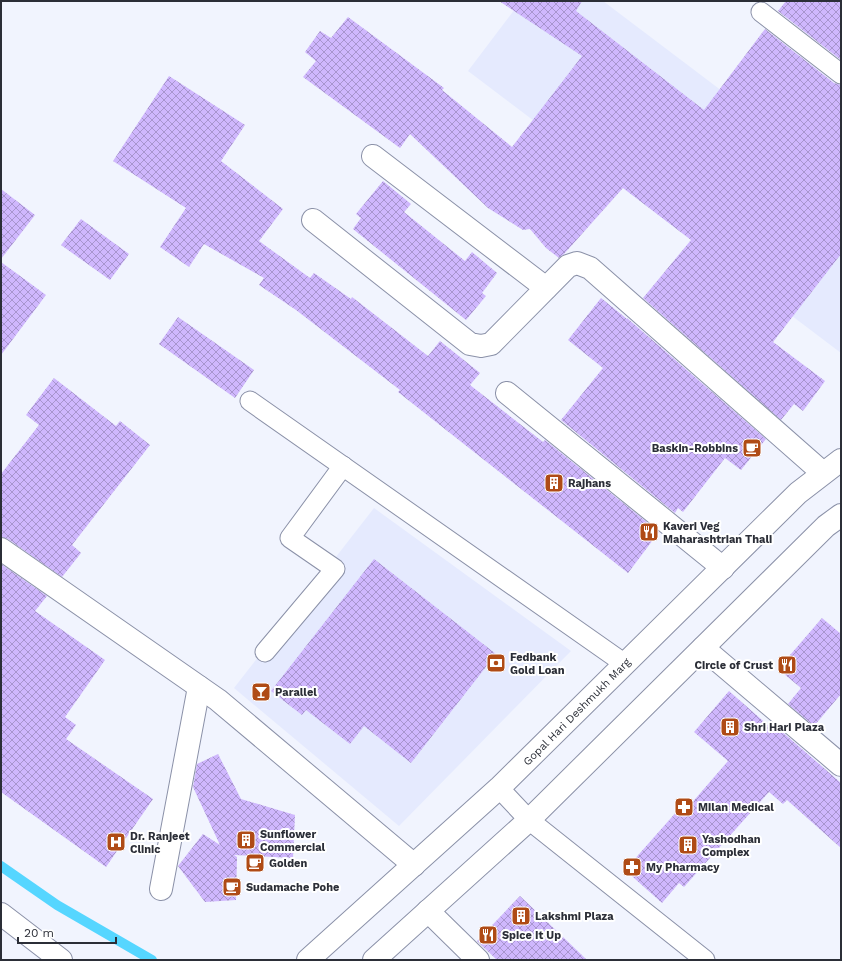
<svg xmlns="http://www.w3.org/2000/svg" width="842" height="961" font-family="'Work Sans',sans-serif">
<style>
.built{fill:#e5eafe}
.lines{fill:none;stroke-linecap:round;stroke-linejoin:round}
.stream{stroke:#56d6ff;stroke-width:10}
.building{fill:url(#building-cross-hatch)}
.service-casing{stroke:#8b91a8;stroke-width:21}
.minor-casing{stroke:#8b91a8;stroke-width:24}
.secondary-casing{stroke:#8b91a8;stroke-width:24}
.primary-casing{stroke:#8b91a8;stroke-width:24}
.service{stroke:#fff;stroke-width:19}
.minor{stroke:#fff;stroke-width:22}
.secondary{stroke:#fff;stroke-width:22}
.primary{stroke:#fff;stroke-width:22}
.labels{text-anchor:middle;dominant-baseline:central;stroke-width:4;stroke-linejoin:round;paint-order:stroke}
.poi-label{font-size:11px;font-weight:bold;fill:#2b2e37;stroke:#fff;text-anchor:start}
.street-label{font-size:11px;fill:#2b2e37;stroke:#fff}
</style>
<defs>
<pattern id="building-cross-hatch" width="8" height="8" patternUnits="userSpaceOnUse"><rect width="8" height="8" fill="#cfb7fd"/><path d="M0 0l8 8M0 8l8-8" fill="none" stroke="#a895ce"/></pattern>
</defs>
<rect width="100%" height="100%" fill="#f1f4fe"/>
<g class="built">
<polygon points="521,1 603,1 841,181 841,353 468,71"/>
<polygon points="374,508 571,651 399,826 234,688"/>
</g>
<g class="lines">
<polyline class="stream" points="1,866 57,905 152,960"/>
</g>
<g class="building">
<polygon points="499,1 582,1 576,11 704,110 765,29 834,83 841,85 841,254 773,342 825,381 803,411 794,404 781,420 643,298 691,240 623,188 564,254 559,258 546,248 530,229 523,230 488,208 410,134 400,148 303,77 316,61 305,52 320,31 331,38 348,17 444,88 442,90 512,147 582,56"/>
<polygon points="786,1 841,1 841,60 778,11"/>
<polygon points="169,76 245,125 221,161 283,209 259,241 310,278 314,273 351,299 352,297 428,356 440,341 480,373 470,385 543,442 545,440 659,532 628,573 455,437 398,392 400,390 296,310 259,285 264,278 204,244 189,267 160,247 186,208 113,161"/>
<polygon points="383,181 411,204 404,212 465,261 472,252 497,273 482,293 486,296 466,320 353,229 361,218 356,214"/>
<polygon points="1,189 35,215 1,259"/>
<polygon points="81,219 129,254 110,280 61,245"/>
<polygon points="1,262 46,295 1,355"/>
<polygon points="601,298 627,319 627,318 766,439 741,470 725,458 683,512 678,508 675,513 561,420 603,368 568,340"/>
<polygon points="178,317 254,370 235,398 159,344"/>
<polygon points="54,378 116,426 120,421 150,445 72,545 81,553 62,577 8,539 1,537 1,474 39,425 26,415"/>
<polygon points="374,559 496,654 411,763 364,726 350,744 306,710 302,715 271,691"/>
<polygon points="1,564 47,596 35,611 105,660 65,717 76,725 66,739 153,799 106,867 1,792"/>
<polygon points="822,618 841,634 841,694 814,726 788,704 801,688 778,669"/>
<polygon points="729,691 770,727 772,723 841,783 841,848 787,800 783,804 769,792 684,887 679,883 662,903 625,870 686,801 690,805 728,761 694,732"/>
<polygon points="218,754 241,799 295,815 293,858 234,855 237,857 236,900 205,902 178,866 203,834 220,845 193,787 197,764"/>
<polygon points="520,896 563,937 587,960 497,960 477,941"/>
</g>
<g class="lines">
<g class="service-casing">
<g id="service">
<polyline points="761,12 841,74"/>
<polyline points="250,401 625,664"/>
<polyline points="265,652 335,569 290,538 343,466"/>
<polyline points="499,788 529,820 705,960"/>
</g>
</g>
<g class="minor-casing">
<g id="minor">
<polyline points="373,156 546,288"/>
<polyline points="313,220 470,344 481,346 491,344 568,266 577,263 590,268 823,473"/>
<polyline points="507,393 723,568"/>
<polyline points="1,549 218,700 414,865"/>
<polyline points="703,648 841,765"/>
<polyline points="161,889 199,687"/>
<polyline points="428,911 478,960"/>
</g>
</g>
<g class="secondary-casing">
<polyline id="secondary" points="1,914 61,960"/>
</g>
<g class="primary-casing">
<g id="primary">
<polyline points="308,960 499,788 798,493 841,460"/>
<polyline points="374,960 529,820 826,526 841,515"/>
</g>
</g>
<use href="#service" class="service"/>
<use href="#minor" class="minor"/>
<use href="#secondary" class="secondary"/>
<use href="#primary" class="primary"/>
</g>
<defs>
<g id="cafe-square" transform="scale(1)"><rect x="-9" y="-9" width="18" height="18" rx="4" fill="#af4b16" stroke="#fff"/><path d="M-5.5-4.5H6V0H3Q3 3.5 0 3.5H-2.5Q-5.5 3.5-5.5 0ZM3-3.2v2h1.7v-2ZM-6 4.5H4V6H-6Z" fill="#fff"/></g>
<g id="building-square" transform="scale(1)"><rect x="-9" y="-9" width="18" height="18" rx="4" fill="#af4b16" stroke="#fff"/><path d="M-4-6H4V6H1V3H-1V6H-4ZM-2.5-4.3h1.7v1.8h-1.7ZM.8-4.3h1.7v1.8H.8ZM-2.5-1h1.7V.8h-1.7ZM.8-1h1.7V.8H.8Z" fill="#fff"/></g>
<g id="restaurant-square" transform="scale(1)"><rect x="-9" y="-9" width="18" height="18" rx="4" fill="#af4b16" stroke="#fff"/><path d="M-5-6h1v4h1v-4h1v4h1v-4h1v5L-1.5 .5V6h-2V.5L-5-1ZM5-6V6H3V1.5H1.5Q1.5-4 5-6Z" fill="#fff"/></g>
<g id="bank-square" transform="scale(1)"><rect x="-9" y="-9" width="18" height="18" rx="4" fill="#af4b16" stroke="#fff"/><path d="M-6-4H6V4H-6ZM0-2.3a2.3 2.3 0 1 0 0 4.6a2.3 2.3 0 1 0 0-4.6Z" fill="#fff"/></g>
<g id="bar-square" transform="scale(1)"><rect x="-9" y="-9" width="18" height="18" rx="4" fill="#af4b16" stroke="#fff"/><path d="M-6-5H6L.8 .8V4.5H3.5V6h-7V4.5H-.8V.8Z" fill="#fff"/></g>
<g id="pharmacy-square" transform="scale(1)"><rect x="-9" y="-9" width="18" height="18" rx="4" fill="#af4b16" stroke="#fff"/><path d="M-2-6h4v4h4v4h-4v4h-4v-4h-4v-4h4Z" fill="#fff"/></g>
<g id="hospital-square" transform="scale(1)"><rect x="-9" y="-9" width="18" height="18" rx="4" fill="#af4b16" stroke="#fff"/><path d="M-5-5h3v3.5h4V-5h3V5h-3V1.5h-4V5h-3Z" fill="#fff"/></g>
</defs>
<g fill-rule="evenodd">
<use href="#cafe-square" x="752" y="448"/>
<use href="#building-square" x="554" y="483"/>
<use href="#restaurant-square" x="649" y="532"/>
<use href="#bank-square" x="496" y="663"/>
<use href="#restaurant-square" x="787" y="665"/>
<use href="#bar-square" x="261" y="692"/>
<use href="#building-square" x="730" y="727"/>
<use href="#pharmacy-square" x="684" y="807"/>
<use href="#building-square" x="246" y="840"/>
<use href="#hospital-square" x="116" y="842"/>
<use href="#building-square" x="688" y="845"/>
<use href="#cafe-square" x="255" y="863"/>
<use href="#pharmacy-square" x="632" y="867"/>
<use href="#cafe-square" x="232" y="887"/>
<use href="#building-square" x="521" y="916"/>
<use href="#restaurant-square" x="488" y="935"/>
</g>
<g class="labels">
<g class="poi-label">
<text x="738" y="448" text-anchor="end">Baskin-Robbins</text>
<text x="568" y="483">Rajhans</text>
<text x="663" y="526">Kaveri Veg<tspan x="663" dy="13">Maharashtrian Thali</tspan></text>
<text x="510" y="657">Fedbank<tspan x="510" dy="13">Gold Loan</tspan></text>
<text x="773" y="665" text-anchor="end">Circle of Crust</text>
<text x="275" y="692">Parallel</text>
<text x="744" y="727">Shri Hari Plaza</text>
<text x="698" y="807">Milan Medical</text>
<text x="260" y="834">Sunflower<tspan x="260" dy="13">Commercial</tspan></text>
<text x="130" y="836">Dr. Ranjeet<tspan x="130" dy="13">Clinic</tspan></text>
<text x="702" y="839">Yashodhan<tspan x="702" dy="13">Complex</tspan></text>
<text x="269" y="863">Golden</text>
<text x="646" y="867">My Pharmacy</text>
<text x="246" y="887">Sudamache Pohe</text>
<text x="535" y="916">Lakshmi Plaza</text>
<text x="502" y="935">Spice It Up</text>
</g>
<g class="street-label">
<text transform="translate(577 712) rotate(-45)">Gopal Hari Deshmukh Marg</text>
</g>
</g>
<rect width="842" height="961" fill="none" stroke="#2b2e37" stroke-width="4"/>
<path d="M18 937v6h98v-6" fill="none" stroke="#2b2e37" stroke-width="2"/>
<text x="24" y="937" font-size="12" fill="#2b2e37" stroke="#ffffff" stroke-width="3" paint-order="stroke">20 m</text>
</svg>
